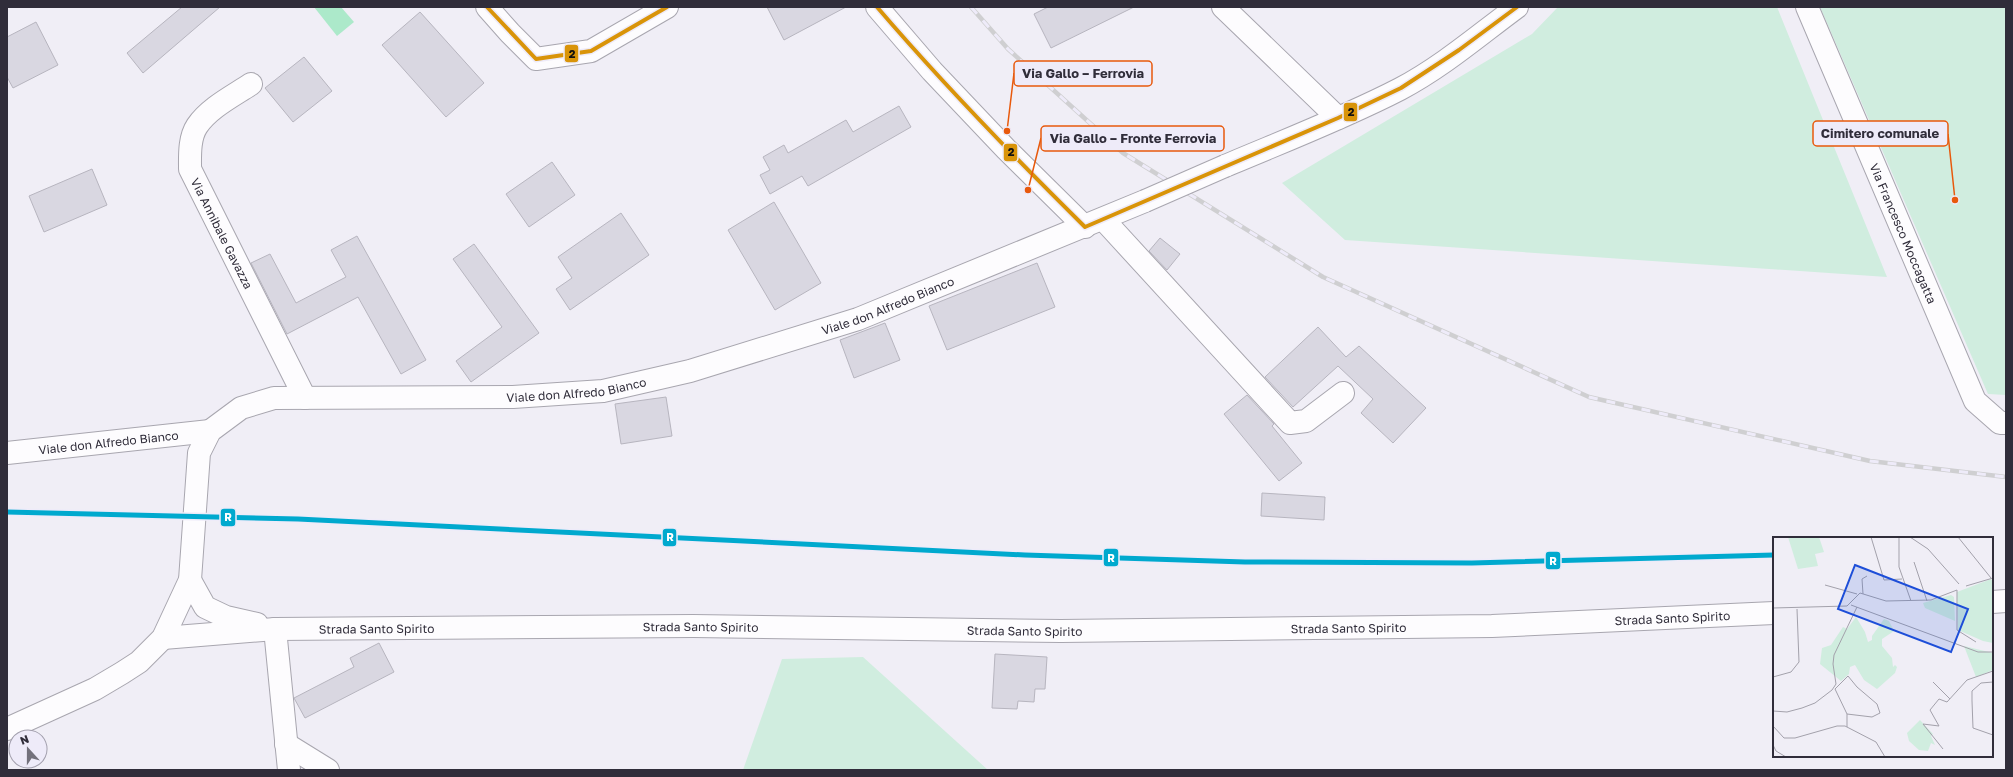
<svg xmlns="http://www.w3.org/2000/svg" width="2013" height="777" font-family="'Golos Text',sans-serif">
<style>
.green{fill:#d0eddf}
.water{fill:#ace9ca}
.building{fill:#d9d7e1;stroke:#b7b5bf}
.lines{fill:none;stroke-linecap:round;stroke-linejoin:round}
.minor-casing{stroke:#a8a6af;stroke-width:24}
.minor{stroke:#fdfcfe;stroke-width:22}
.rail-casing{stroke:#cfcfd1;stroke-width:4.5}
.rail{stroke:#eeebf9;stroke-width:3;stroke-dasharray:9;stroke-linecap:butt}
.minor-bridge-casing{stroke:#a8a6af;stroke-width:24;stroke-linecap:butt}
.minor-bridge{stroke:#fdfcfe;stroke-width:22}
.bus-1-casing{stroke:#eeebf9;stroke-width:7}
.bus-1{stroke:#d99409;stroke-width:4}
.rail-1-casing{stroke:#eeebf9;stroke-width:8}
.rail-1{stroke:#00a9ce;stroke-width:5}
.labels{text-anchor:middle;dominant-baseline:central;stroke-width:4;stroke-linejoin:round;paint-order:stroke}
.street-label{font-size:12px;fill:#302d3a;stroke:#eeebf9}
.inset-road{fill:none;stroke:#a3a1ab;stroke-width:1}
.view{fill:#1d4ed8;fill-opacity:0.15;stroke:#1d4ed8;stroke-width:2}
.inset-edge{fill:none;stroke:#302d3a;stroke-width:2}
.leader{fill:none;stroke:#e8590c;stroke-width:1.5}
.callout-dot{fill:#e8590c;stroke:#eeebf9;stroke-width:1.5}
.callout{fill:#eeebf9;stroke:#e8590c;stroke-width:1.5}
.callout-label{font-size:13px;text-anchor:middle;font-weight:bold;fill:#302d3a}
.line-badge{stroke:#eeebf9;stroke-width:1.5}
.badge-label{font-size:11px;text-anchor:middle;font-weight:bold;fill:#fff}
.pale-badge-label{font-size:11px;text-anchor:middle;font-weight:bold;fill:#111}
</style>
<rect width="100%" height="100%" fill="#f0eef6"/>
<g class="green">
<polygon points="1558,7 1777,7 1887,277 1345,240 1282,183 1532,34"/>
<polygon points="1820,7 2006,7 2006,395 1988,394"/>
<polygon points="863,657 988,770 743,770 782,659"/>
</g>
<polygon class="water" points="314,7 341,7 354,22 337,36"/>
<g class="building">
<polygon points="182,7 220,7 143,73 127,53"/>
<polygon points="767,7 846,7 784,40"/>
<polygon points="1048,7 1134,7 1051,48 1034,14"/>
<polygon points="420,12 484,83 446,117 382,45"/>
<polygon points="36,22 58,65 13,88 7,77 7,37"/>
<polygon points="304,57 332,91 293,122 265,88"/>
<polygon points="899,106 911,127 808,186 802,176 770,194 760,175 770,170 763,157 784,145 788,153 846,120 853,132"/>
<polygon points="552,162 575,195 529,227 506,194"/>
<polygon points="92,169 107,205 44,232 29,196"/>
<polygon points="774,202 821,283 775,310 728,230"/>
<polygon points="621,213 649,255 570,310 556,289 572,278 558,257"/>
<polygon points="357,236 426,360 401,374 358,297 287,334 251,263 270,254 296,303 346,277 331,250"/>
<polygon points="1160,238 1180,254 1167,270 1149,251"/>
<polygon points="474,244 539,333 471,382 456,361 502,327 453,259"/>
<polygon points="1037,263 1055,307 947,350 929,306"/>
<polygon points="885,323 900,360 854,378 840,340"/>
<polygon points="1318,327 1346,357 1359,346 1426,408 1393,443 1361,413 1373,399 1338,366 1293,407 1265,377"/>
<polygon points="1247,395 1274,424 1272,426 1302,463 1279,481 1224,414"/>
<polygon points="666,397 672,436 621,444 615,404"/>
<polygon points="1262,493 1325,497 1324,520 1261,516"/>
<polygon points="379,643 394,672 305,718 294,698 354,667 350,658"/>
<polygon points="995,654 1047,657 1045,689 1035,689 1034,702 1018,701 1017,709 992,708"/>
</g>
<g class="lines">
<g class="minor-casing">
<g id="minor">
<polyline points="487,7 510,33 536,59 591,51 667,7"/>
<polyline points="877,7 932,71 1006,149 1085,227"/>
<polyline points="1223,7 1338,118"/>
<path id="s1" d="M1807,7L1975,401L2000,423H2006"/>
<path id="s2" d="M251,84C233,96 209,108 197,126C189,138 190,156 190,169L305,398"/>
<path d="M1225,166C1284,141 1344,118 1400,89C1442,67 1479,35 1517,7"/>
<polyline points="1103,219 1290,423 1306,421 1343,393"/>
<path id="s3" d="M7,453L210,431"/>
<polyline points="190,580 205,607 226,617 257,624"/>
<polyline points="1992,602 2006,601"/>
<polyline points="275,629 289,770"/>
<path id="s4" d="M163,638L275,629L693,626L1061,631L1492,626L1774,613"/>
<path id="s5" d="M7,729L95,689L122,673L139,662L163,638L190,580L199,453L210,431L241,408L274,398L513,397L603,391L690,371L858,319L1145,201"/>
<polyline points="286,744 328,770"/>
</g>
</g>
<use href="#minor" class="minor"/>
<g class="rail-casing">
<polyline id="rail" points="971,7 1008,49 1123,153 1323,277 1589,397 1870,461 2006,477"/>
</g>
<use href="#rail" class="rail"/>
<g class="minor-bridge-casing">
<polyline id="minor-bridge" points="1145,201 1225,166"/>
</g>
<use href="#minor-bridge" class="minor-bridge"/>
<g class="bus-1-casing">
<g id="bus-1">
<polyline points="487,7 536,59 591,51 667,7"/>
<path d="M877,7C943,84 1013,156 1085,227L1338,118L1401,88L1459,50L1517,7"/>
</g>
</g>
<use href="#bus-1" class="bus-1"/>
<g class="rail-1-casing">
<polyline id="rail-1" points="7,512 298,519 1025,555 1245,562 1472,563 1774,555"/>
</g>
<use href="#rail-1" class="rail-1"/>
</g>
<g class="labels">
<g class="street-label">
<text stroke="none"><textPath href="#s2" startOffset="185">Via Annibale Gavazza</textPath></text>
<text stroke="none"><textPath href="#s1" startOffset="246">Via Francesco Moccagatta</textPath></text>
<text stroke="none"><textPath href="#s5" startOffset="1098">Viale don Alfredo Bianco</textPath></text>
<text stroke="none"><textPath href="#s5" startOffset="774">Viale don Alfredo Bianco</textPath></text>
<text stroke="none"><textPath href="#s3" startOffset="102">Viale don Alfredo Bianco</textPath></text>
<text stroke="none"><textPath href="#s4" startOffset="1510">Strada Santo Spirito</textPath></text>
<text stroke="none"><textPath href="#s4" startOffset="538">Strada Santo Spirito</textPath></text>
<text stroke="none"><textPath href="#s4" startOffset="214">Strada Santo Spirito</textPath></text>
<text stroke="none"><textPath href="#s4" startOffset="1186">Strada Santo Spirito</textPath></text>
<text stroke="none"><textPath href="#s4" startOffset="862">Strada Santo Spirito</textPath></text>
</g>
</g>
<g transform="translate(1773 537)">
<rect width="220" height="220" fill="#f0eef6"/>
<path d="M15,0H46L51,15L42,17L45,29L25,32ZM218,42L220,45V106L210,104L185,93L184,55ZM178,58L181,60L182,84L152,71L150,66ZM83,80L92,95L95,105L99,103V99L111,82L116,84L121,94L109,102V109L119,121L120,130L122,128L124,130L122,136L104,152L91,143L82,128L77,130L76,137L68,144L47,127L49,111L58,108L70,90L74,92ZM191,109L220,116V133L203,140ZM147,183L160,197L158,199L162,208L158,206L155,214L146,213L136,204L134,196Z" fill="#d0eddf"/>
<path class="inset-road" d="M98,0L111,43L129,42M126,0V30L138,64M137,0L155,12L186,47M185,0L218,41M141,25L154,64M52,48L84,57M193,49L220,41M184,53V93L203,105M90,57L89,42L94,39M78,68L205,115H220M0,71L74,69L87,56L113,64L158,63L184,53M0,140L18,135L26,125L24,72M160,145L177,162M220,145L208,146L199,154V164L200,191L220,198M0,174L14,175L29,171L42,166L59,153L63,147L60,127L61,118L84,70M74,177L62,152L75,139L84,150L104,167L107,176L99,180L74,177V190M0,189L11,201H22L64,189H72L103,205L112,220M0,208L3,214L13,220M170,212L150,187L166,189L157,173L166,162L174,165L194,143L220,134"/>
<path class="view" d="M82,28L195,72L178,115L65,72Z"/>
<rect width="220" height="220" class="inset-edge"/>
</g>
<path class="leader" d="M1007 131L1014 73M1955 200L1948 134M1028 190L1041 138"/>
<g class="callout-dot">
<circle cx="1007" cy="131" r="4"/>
<circle cx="1955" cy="200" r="4"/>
<circle cx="1028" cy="190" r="4"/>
</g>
<g class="callout">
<rect x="1014" y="61" width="138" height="25" rx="4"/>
<rect x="1813" y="121" width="135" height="25" rx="4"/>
<rect x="1041" y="126" width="183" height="25" rx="4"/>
</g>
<g class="callout-label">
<text x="1083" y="78">Via Gallo – Ferrovia</text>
<text x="1880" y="138">Cimitero comunale</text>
<text x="1133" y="143">Via Gallo – Fronte Ferrovia</text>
</g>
<g class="line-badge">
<rect x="564" y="44" width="15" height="19" rx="4" fill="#d99409"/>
<rect x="1343" y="102" width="15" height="20" rx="4" fill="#d99409"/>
<rect x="1003" y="143" width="15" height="19" rx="4" fill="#d99409"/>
<rect x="220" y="508" width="16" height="19" rx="4" fill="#00a9ce"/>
<rect x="662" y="528" width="15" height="19" rx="4" fill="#00a9ce"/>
<rect x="1103" y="548" width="16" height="19" rx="4" fill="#00a9ce"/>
<rect x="1545" y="551" width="16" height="19" rx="4" fill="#00a9ce"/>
</g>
<g class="badge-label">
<text x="228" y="521">R</text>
<text x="670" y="541">R</text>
<text x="1111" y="562">R</text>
<text x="1553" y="565">R</text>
</g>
<g class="pale-badge-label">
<text x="572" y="58">2</text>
<text x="1351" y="116">2</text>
<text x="1011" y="156">2</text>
</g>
<rect width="2013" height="777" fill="none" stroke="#302d3a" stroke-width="16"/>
<g transform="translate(28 749) rotate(339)"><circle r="19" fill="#eeebf9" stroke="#a29fad"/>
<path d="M0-3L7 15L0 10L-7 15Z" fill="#73717c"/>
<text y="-6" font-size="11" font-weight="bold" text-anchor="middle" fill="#302d3a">N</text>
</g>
</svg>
